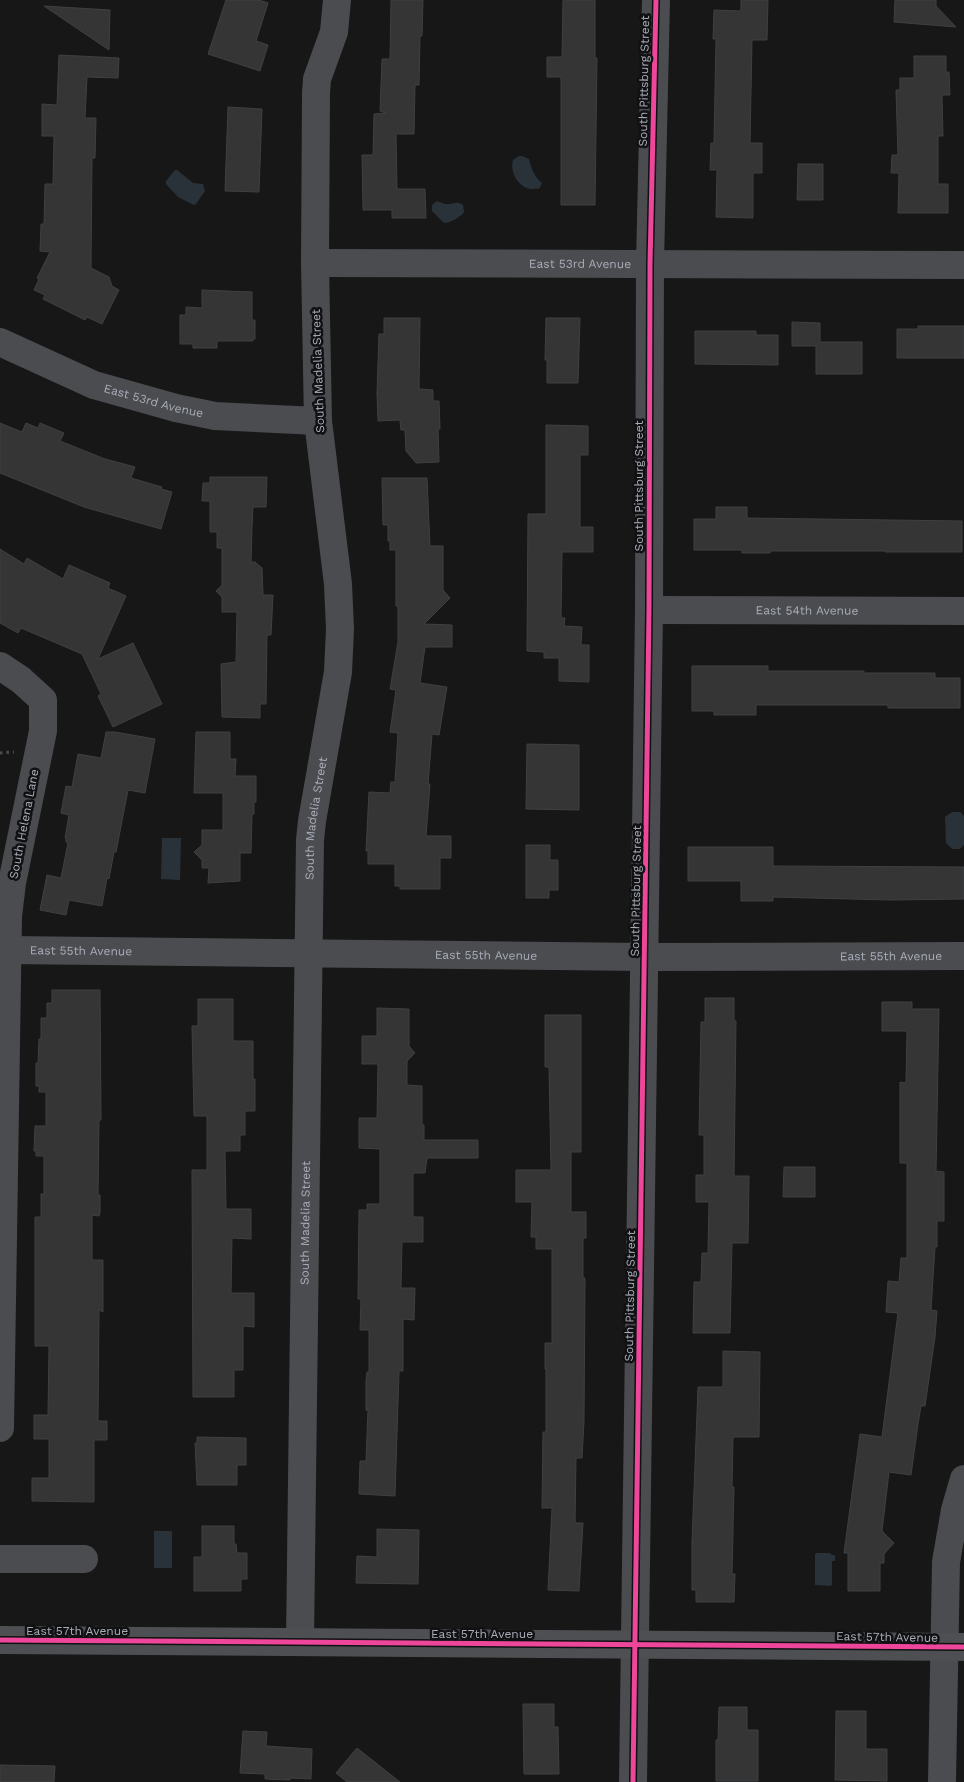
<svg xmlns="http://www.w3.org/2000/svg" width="964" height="1782" font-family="'Work Sans',sans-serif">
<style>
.water{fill:#2a3239}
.building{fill:#353536;stroke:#3f4043}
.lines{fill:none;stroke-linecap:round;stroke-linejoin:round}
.path{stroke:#4d4e52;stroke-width:3;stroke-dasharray:2.5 4;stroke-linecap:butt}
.minor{stroke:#4b4c50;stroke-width:28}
.major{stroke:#4d4f52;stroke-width:28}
.cycleway-casing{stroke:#111113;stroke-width:8}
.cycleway{stroke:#ed469a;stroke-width:5}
.labels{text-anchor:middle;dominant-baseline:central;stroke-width:5;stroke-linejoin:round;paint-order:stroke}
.street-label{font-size:12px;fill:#a8adb8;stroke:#111113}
</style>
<rect width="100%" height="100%" fill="#171717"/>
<g class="water">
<path d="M519,156H522L529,159C531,168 535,178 542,183L539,189C535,188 532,190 527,188C516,184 510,170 513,160Z"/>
<polygon points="175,170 177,170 193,183 203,184 205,191 196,204 194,205 178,197 166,184 166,181"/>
<path d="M437,201C440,202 442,203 445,204C453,205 456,200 463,205L464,212C461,217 450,223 444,223L432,211V205Z"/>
<polygon points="952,812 960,812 964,816 964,845 960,849 952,849 946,843 945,817"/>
<polygon points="162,838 181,838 180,880 161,879"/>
<rect x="154" y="1531" width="18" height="37"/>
<polygon points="817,1553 830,1553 832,1555 835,1555 835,1561 832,1561 832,1585 830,1586 815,1585 815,1554"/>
</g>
<g class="building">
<polygon points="226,0 259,0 268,3 256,41 268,45 260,71 208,54"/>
<polygon points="391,0 423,0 422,36 420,36 419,85 415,85 414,134 396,134 397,189 425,189 426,218 392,218 392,210 363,210 362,155 373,155 374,114 386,113 380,111 382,59 390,59"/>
<polygon points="563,0 595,0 595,58 597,58 595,205 561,205 561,77 547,77 547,57 562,57"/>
<polygon points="741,0 768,0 767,40 752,40 750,143 762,143 762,173 753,173 753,218 716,217 717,170 710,170 711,143 714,143 716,39 713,39 714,10 741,11"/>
<polygon points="895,0 936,0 936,6 956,27 894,22"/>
<polygon points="44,6 110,10 109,50"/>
<polygon points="59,55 119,58 118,78 87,77 85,118 96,118 95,158 92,158 91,268 109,277 112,286 119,290 102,324 87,317 85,320 43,299 45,295 34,290 39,279 37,278 50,252 40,251 41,224 44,224 45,184 53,184 54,136 42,136 42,104 57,105"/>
<polygon points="914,56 946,56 946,72 949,72 950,95 942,95 943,136 938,136 938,184 948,184 948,213 898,213 899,173 891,173 892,155 898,155 896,90 900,90 900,78 914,78"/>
<polygon points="228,107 262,109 259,192 225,191"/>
<polygon points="798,164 823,164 823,200 797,200"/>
<polygon points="202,290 252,292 252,320 255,320 255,339 253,339 253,341 217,341 217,348 193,348 193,344 180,344 180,315 186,315 186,307 202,308"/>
<polygon points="384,318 420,318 419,389 433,390 433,401 439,401 440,429 438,429 439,462 416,463 406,451 405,430 401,430 400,420 378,421 377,393 379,334 384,334"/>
<polygon points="546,318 580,318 578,383 547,383 547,360 545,360"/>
<polygon points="792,322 820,323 820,342 862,342 862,374 816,374 816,346 792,346"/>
<polygon points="918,326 964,326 964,358 897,358 897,329 918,329"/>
<polygon points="695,331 756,331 756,335 778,335 778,365 695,364"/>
<polygon points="0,423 22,432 26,423 38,428 40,423 64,433 60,441 105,459 135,467 131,478 162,487 161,489 172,492 161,529 84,507 0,473"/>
<polygon points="546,425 588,426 588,455 580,455 580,527 593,527 593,552 562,552 561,618 565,618 564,626 582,627 581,645 589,645 589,682 559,681 559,658 544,658 544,652 527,651 528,514 546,514"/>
<polygon points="210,477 267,477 266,507 253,507 252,527 251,562 255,562 262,568 263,595 273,595 271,635 267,635 266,704 260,704 260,718 222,717 221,664 236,662 237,612 222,612 222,597 216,591 222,585 222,548 217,548 217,532 210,532 210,501 202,501 203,483 210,483"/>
<polygon points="382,478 427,478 430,546 443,546 443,590 450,598 424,624 452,625 452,647 425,647 420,683 447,687 439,735 432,734 428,784 430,784 426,836 451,836 451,858 440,858 440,889 400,889 400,886 395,886 395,864 368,864 368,851 366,851 369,792 390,793 391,782 395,782 398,733 390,732 396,690 390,689 398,642 398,606 396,606 396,550 390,550 390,541 388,541 388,525 383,525"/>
<polygon points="716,507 747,507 747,518 962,521 962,552 885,552 885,551 770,551 770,553 742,553 742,550 694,550 694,519 716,519"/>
<polygon points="0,549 24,564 27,558 63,579 69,565 110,583 108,588 126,596 98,659 133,643 162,704 113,727 98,696 101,694 82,654 21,628 18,633 0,623"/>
<polygon points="692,666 768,666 768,671 864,671 864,673 935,673 935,678 960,678 960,708 888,708 888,705 756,705 756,715 714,715 714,711 692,711"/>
<polygon points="106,732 115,732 155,739 145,793 128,790 116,852 114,852 109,879 107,878 102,906 69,900 66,915 40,910 47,875 61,878 68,843 66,842 66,839 65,838 69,815 61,813 66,786 72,787 78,754 101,758"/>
<polygon points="196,732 230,732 230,759 236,759 235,776 256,776 256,802 254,802 254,814 252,814 251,853 240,853 240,881 208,883 209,868 202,868 202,860 194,852 202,845 202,830 223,830 223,793 194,793"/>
<polygon points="527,744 579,745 579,810 526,809"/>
<polygon points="526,845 550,845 550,860 558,860 558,890 549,890 549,898 526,898"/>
<polygon points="688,847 773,847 773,866 964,867 964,899 890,900 773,897 773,901 741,901 741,881 688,881"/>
<polygon points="52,990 100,990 101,1120 99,1120 98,1195 100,1195 100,1213 99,1216 92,1215 92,1260 103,1260 103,1312 99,1310 98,1421 107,1421 107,1440 94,1440 94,1502 32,1501 32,1478 49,1478 49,1439 34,1439 34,1415 48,1415 49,1346 35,1346 35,1217 41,1217 41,1194 44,1194 44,1156 36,1156 36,1151 34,1151 35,1126 46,1126 46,1092 39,1092 39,1086 36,1086 36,1063 38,1063 39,1039 41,1039 41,1018 47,1018 47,1003 52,1003"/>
<polygon points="705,998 734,998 734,1021 736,1021 734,1176 749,1176 748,1243 732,1243 730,1333 693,1333 694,1282 701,1282 702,1253 708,1253 709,1202 696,1202 696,1175 704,1175 704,1135 699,1135 701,1022 705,1022"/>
<polygon points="198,999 233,999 233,1041 253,1041 253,1079 255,1079 255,1111 245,1111 245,1135 240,1135 240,1151 225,1151 226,1209 251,1209 251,1239 232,1238 231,1293 254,1293 254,1327 243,1326 243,1370 234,1370 234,1397 193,1397 192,1170 207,1170 207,1116 194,1116 192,1026 198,1026"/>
<polygon points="882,1002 912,1002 912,1009 939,1009 936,1171 944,1172 944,1221 937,1221 937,1247 935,1247 931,1310 937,1311 935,1337 925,1406 921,1406 918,1424 911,1475 889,1472 882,1531 894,1543 884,1554 884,1563 880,1563 880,1591 848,1591 848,1553 844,1553 860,1434 882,1437 898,1313 886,1312 888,1281 899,1282 901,1258 907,1258 907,1163 900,1163 900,1082 906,1083 907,1031 882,1031"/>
<polygon points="377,1008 409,1009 409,1046 415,1053 407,1061 407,1085 422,1086 422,1125 424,1125 424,1140 478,1140 478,1158 427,1158 425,1173 413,1173 413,1217 423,1217 423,1242 402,1242 401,1288 415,1288 414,1320 403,1319 403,1371 399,1371 395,1496 359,1494 360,1461 366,1461 368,1410 366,1410 366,1381 367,1372 369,1372 369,1330 360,1330 361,1299 358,1299 359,1210 367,1210 367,1204 380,1204 380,1149 359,1148 359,1118 377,1118 378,1064 362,1064 362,1036 377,1036"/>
<polygon points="545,1015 581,1015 581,1152 571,1152 571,1212 586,1212 586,1238 583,1238 583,1278 585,1278 584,1421 582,1458 576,1458 575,1523 583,1523 579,1591 548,1590 552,1508 542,1508 543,1432 546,1432 546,1369 545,1369 545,1343 552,1343 552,1249 536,1249 536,1237 531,1237 532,1202 516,1202 516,1170 551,1170 549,1067 545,1067"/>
<polygon points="784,1167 815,1167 815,1197 783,1197"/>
<polygon points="723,1351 760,1352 759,1437 733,1437 732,1487 734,1487 732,1574 735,1574 734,1602 696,1602 696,1590 692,1590 692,1542 698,1387 723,1387"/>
<polygon points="197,1437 246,1438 246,1465 237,1465 237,1485 197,1485 195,1443 197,1443"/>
<polygon points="202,1526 234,1526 234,1544 236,1544 237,1553 247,1553 247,1579 241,1579 241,1591 194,1591 194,1557 202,1557"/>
<polygon points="377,1529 419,1530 418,1584 356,1583 357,1556 377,1557"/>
<polygon points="523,1704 554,1704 554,1727 558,1727 559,1774 524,1774"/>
<polygon points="719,1707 747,1707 747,1730 758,1730 758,1781 716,1781 716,1740 718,1740"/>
<polygon points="836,1711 866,1711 866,1749 887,1749 887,1781 835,1780"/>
<polygon points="243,1731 267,1732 266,1746 312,1749 311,1779 290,1778 290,1780 265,1779 265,1774 240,1773"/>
<polygon points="357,1748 400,1782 347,1782 336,1773"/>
<polygon points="0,1765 55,1766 54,1782 0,1782"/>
</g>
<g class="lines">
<polyline class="path" points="0,753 14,752"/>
<g class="minor">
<path id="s1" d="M315,263L964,265"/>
<path id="s2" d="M0,342L94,385L176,408L215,416L318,421"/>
<path id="s3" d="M649,610L964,611"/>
<polyline points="0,666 21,680 43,700 43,731 12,883 8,916 0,1428"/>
<path id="s4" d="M7,950L645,957L964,956"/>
<polyline points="0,1559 84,1559"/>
<path id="s5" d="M300,1642L310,840L312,821L338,672L340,629L338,584L318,421L315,263L316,93L317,79L334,32L337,0"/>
<polyline points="633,1782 649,610 650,264 656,0"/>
<polyline points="942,1782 946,1562 955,1510 964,1479"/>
</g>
<polyline class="major" points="0,1640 964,1647"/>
<g class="cycleway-casing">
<g id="cycleway">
<polyline points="0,1640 964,1647"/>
<polyline points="633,1782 649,610 650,264 656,0"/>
</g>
</g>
<use href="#cycleway" class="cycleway"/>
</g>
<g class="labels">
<g class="street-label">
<text transform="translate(644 81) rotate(-89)">South Pittsburg Street</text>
<text stroke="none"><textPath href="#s1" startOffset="265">East 53rd Avenue</textPath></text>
<text transform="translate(318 371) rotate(-92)">South Madelia Street</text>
<text stroke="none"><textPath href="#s2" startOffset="165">East 53rd Avenue</textPath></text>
<text transform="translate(639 486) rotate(-90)">South Pittsburg Street</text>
<text stroke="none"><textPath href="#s3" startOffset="158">East 54th Avenue</textPath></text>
<text stroke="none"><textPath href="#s5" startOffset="824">South Madelia Street</textPath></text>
<text transform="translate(24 824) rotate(-79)">South Helena Lane</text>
<text transform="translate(636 891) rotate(-89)">South Pittsburg Street</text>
<text stroke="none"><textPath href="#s4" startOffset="74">East 55th Avenue</textPath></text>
<text stroke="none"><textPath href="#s4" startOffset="479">East 55th Avenue</textPath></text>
<text stroke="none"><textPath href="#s4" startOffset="884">East 55th Avenue</textPath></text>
<text stroke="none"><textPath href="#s5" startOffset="419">South Madelia Street</textPath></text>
<text transform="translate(630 1296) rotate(-89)">South Pittsburg Street</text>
<text x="77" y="1631">East 57th Avenue</text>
<text x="482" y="1634">East 57th Avenue</text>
<text transform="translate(887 1637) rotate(1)">East 57th Avenue</text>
</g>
</g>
</svg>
